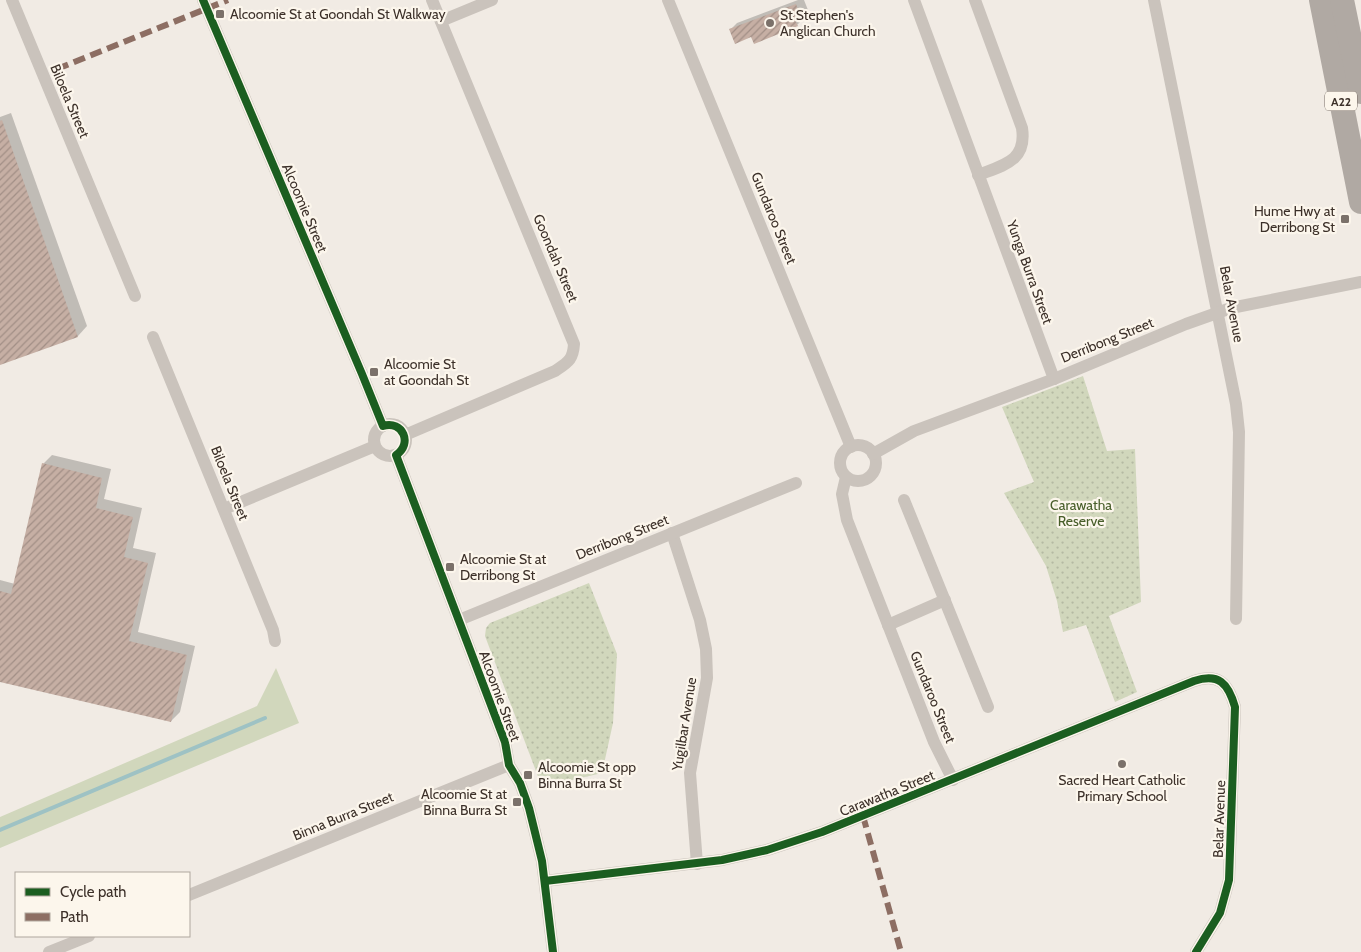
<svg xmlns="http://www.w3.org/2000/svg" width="1361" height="952" font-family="Cabin,sans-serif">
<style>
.grass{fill:#d1d7bc}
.park{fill:url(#park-dots)}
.shadow{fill:#0003}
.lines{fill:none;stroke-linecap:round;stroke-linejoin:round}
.stream{stroke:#9ec2c4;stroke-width:4}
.building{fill:url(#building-hatch)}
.street{stroke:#cac3bc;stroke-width:12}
.highway{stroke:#b0a9a3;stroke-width:24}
.quiet{stroke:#8d6e63;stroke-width:6;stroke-dasharray:12 6;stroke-linecap:butt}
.cycleway-casing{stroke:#fcf6ec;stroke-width:11}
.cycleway{stroke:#1b5e20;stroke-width:8}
.poi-dot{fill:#7b716a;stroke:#fcf6ec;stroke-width:2}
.labels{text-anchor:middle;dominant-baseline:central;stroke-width:4.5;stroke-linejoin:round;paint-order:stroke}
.shield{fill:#fcf6ec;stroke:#766b64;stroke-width:1}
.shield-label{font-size:12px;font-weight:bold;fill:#3c3029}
.poi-label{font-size:14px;fill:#3c3029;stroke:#fcf6ec;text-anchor:start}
.street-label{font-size:14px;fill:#3c3029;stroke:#fcf6ec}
.park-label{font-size:14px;fill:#485e2a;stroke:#fcf6ec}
</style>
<defs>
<pattern id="park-dots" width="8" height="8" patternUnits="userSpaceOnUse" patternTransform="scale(1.25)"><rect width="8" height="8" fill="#d1d7bc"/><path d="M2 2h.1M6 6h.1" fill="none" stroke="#b4b9a2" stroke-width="1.8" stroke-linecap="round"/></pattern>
<pattern id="building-hatch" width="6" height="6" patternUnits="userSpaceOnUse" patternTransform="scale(1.25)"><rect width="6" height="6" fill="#c6afa4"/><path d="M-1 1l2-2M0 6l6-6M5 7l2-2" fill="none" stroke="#a28f86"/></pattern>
</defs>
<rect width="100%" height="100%" fill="#f1ebe4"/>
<polygon class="grass" points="276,668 299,723 0,848 0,817 257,706"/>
<g class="park">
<polygon points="1083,376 1107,451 1135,449 1141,602 1109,616 1137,692 1115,702 1086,625 1063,632 1057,601 1046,566 1004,493 1034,482 1002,407"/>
<polygon points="589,583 617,654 613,723 602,773 542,787 485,636 486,628 490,623"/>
</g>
<g class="shadow">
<polygon points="798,0 804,0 808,10 803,15 804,18 797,25 752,36 730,30 737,23"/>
<polygon points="11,113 87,326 78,336 0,363 0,117"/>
<polygon points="52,455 111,469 104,499 142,508 133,548 156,553 138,632 195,646 180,712 171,721 0,681 0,580 15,584 43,464"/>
</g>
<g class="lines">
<polyline class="stream" points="0,830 265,718"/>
</g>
<g class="building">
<polygon points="796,4 801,18 795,20 798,26 754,44 751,37 735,44 729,29"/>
<polygon points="2,120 78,337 0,365 0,121"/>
<polygon points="42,463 102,478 96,508 133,517 124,557 148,563 129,641 187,655 171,722 0,682 0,591 11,594"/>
</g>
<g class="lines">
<g class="street">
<polyline points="12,0 135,296"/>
<polyline points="203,0 362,374 383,426"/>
<polyline points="668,0 851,447"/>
<polyline points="914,0 1054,379"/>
<path d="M975,0L1022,128C1027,161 1004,165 978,175"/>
<polyline points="1154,0 1236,404 1239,432 1236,619"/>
<polyline points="441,21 492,0"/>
<polyline points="153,337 273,630 275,641"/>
<circle cx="390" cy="440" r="16"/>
<path d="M405,435L555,371C568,362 573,360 574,344L432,0"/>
<circle cx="858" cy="463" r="18"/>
<polyline points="873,454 914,431 1054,379 1186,324 1231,308 1361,282"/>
<polyline points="396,455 505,742 509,765 520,783 529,808 542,861 553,952"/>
<polyline points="846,477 842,494 847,520 934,742 953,780"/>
<polyline points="904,500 988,707"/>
<polyline points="224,509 375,446"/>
<polyline points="672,533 700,620 706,649 707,678 690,773 697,864"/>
<polyline points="459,620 796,483"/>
<polyline points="888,625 945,600"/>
<path d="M545,881L722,860L767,850L822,832L1194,681C1219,673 1228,683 1235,707L1229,880L1220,913L1196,952"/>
<polyline points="189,895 509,765"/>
<polyline points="49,952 89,936"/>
</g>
<g class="highway">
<polyline points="1321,0 1361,202"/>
<polyline points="1342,0 1361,92"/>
</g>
<g class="quiet">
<polyline points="57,69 228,0"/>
<polyline points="863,816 901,952"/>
</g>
<g class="cycleway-casing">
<g id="cycleway">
<path d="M203,0L362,374L383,426C403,420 413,444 396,455L505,742L509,765L520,783L529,808L542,861L553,952"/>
<path d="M545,881L722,860L767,850L822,832L1194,681C1219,673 1228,683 1235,707L1229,880L1220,913L1196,952"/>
</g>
</g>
<use href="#cycleway" class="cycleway"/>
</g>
<g class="poi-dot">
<rect x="215" y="9" width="10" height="10" rx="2.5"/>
<circle cx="770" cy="23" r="5"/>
<rect x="1340" y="214" width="10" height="10" rx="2.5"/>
<rect x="369" y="367" width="10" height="10" rx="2.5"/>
<rect x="445" y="562" width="10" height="10" rx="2.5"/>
<circle cx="1122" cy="764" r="5"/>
<rect x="523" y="770" width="10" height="10" rx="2.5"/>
<rect x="512" y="797" width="10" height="10" rx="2.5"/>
</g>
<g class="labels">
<rect class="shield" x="1325" y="91.5" width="32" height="19" rx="4"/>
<g class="shield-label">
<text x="1341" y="101">A22</text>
</g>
<g class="poi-label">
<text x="230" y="14">Alcoomie St at Goondah St Walkway</text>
<text x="780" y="15">St Stephen's<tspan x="780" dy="16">Anglican Church</tspan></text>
<text x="1335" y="211" text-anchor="end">Hume Hwy at<tspan x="1335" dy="16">Derribong St</tspan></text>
<text x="384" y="364">Alcoomie St<tspan x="384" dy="16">at Goondah St</tspan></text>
<text x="460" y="559">Alcoomie St at<tspan x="460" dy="16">Derribong St</tspan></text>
<text x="538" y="767">Alcoomie St opp<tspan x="538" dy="16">Binna Burra St</tspan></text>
<text x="1122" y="780" text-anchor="middle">Sacred Heart Catholic<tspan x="1122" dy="16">Primary School</tspan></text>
<text x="507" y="794" text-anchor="end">Alcoomie St at<tspan x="507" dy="16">Binna Burra St</tspan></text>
</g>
<g class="street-label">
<text transform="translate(70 101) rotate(67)">Biloela Street</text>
<text transform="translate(305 208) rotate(67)">Alcoomie Street</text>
<text transform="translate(774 218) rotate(68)">Gundaroo Street</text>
<text transform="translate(556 258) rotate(67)">Goondah Street</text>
<text transform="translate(1030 272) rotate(70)">Yunga Burra Street</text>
<text transform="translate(1232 304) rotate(79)">Belar Avenue</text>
<text transform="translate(1107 340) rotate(-22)">Derribong Street</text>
<text transform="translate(230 483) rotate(68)">Biloela Street</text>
<text transform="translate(622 537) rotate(-22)">Derribong Street</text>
<text transform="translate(500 696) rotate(70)">Alcoomie Street</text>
<text transform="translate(933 697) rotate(68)">Gundaroo Street</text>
<text transform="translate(684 724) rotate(-81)">Yugilbar Avenue</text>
<text transform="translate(887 793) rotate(-22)">Carawatha Street</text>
<text transform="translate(343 816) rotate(-22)">Binna Burra Street</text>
<text transform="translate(1219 819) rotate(-88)">Belar Avenue</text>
</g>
<g class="park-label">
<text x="1081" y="505">Carawatha<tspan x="1081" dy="16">Reserve</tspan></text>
</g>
</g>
<rect x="15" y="872" width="175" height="65" fill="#fcf6ec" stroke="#afa79e"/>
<rect x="25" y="888" width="25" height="8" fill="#1b5e20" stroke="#afa79e"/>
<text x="60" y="897" font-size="15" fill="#3c3029">Cycle path</text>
<rect x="25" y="913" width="25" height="8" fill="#8d6e63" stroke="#afa79e"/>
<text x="60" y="922" font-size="15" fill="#3c3029">Path</text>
</svg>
